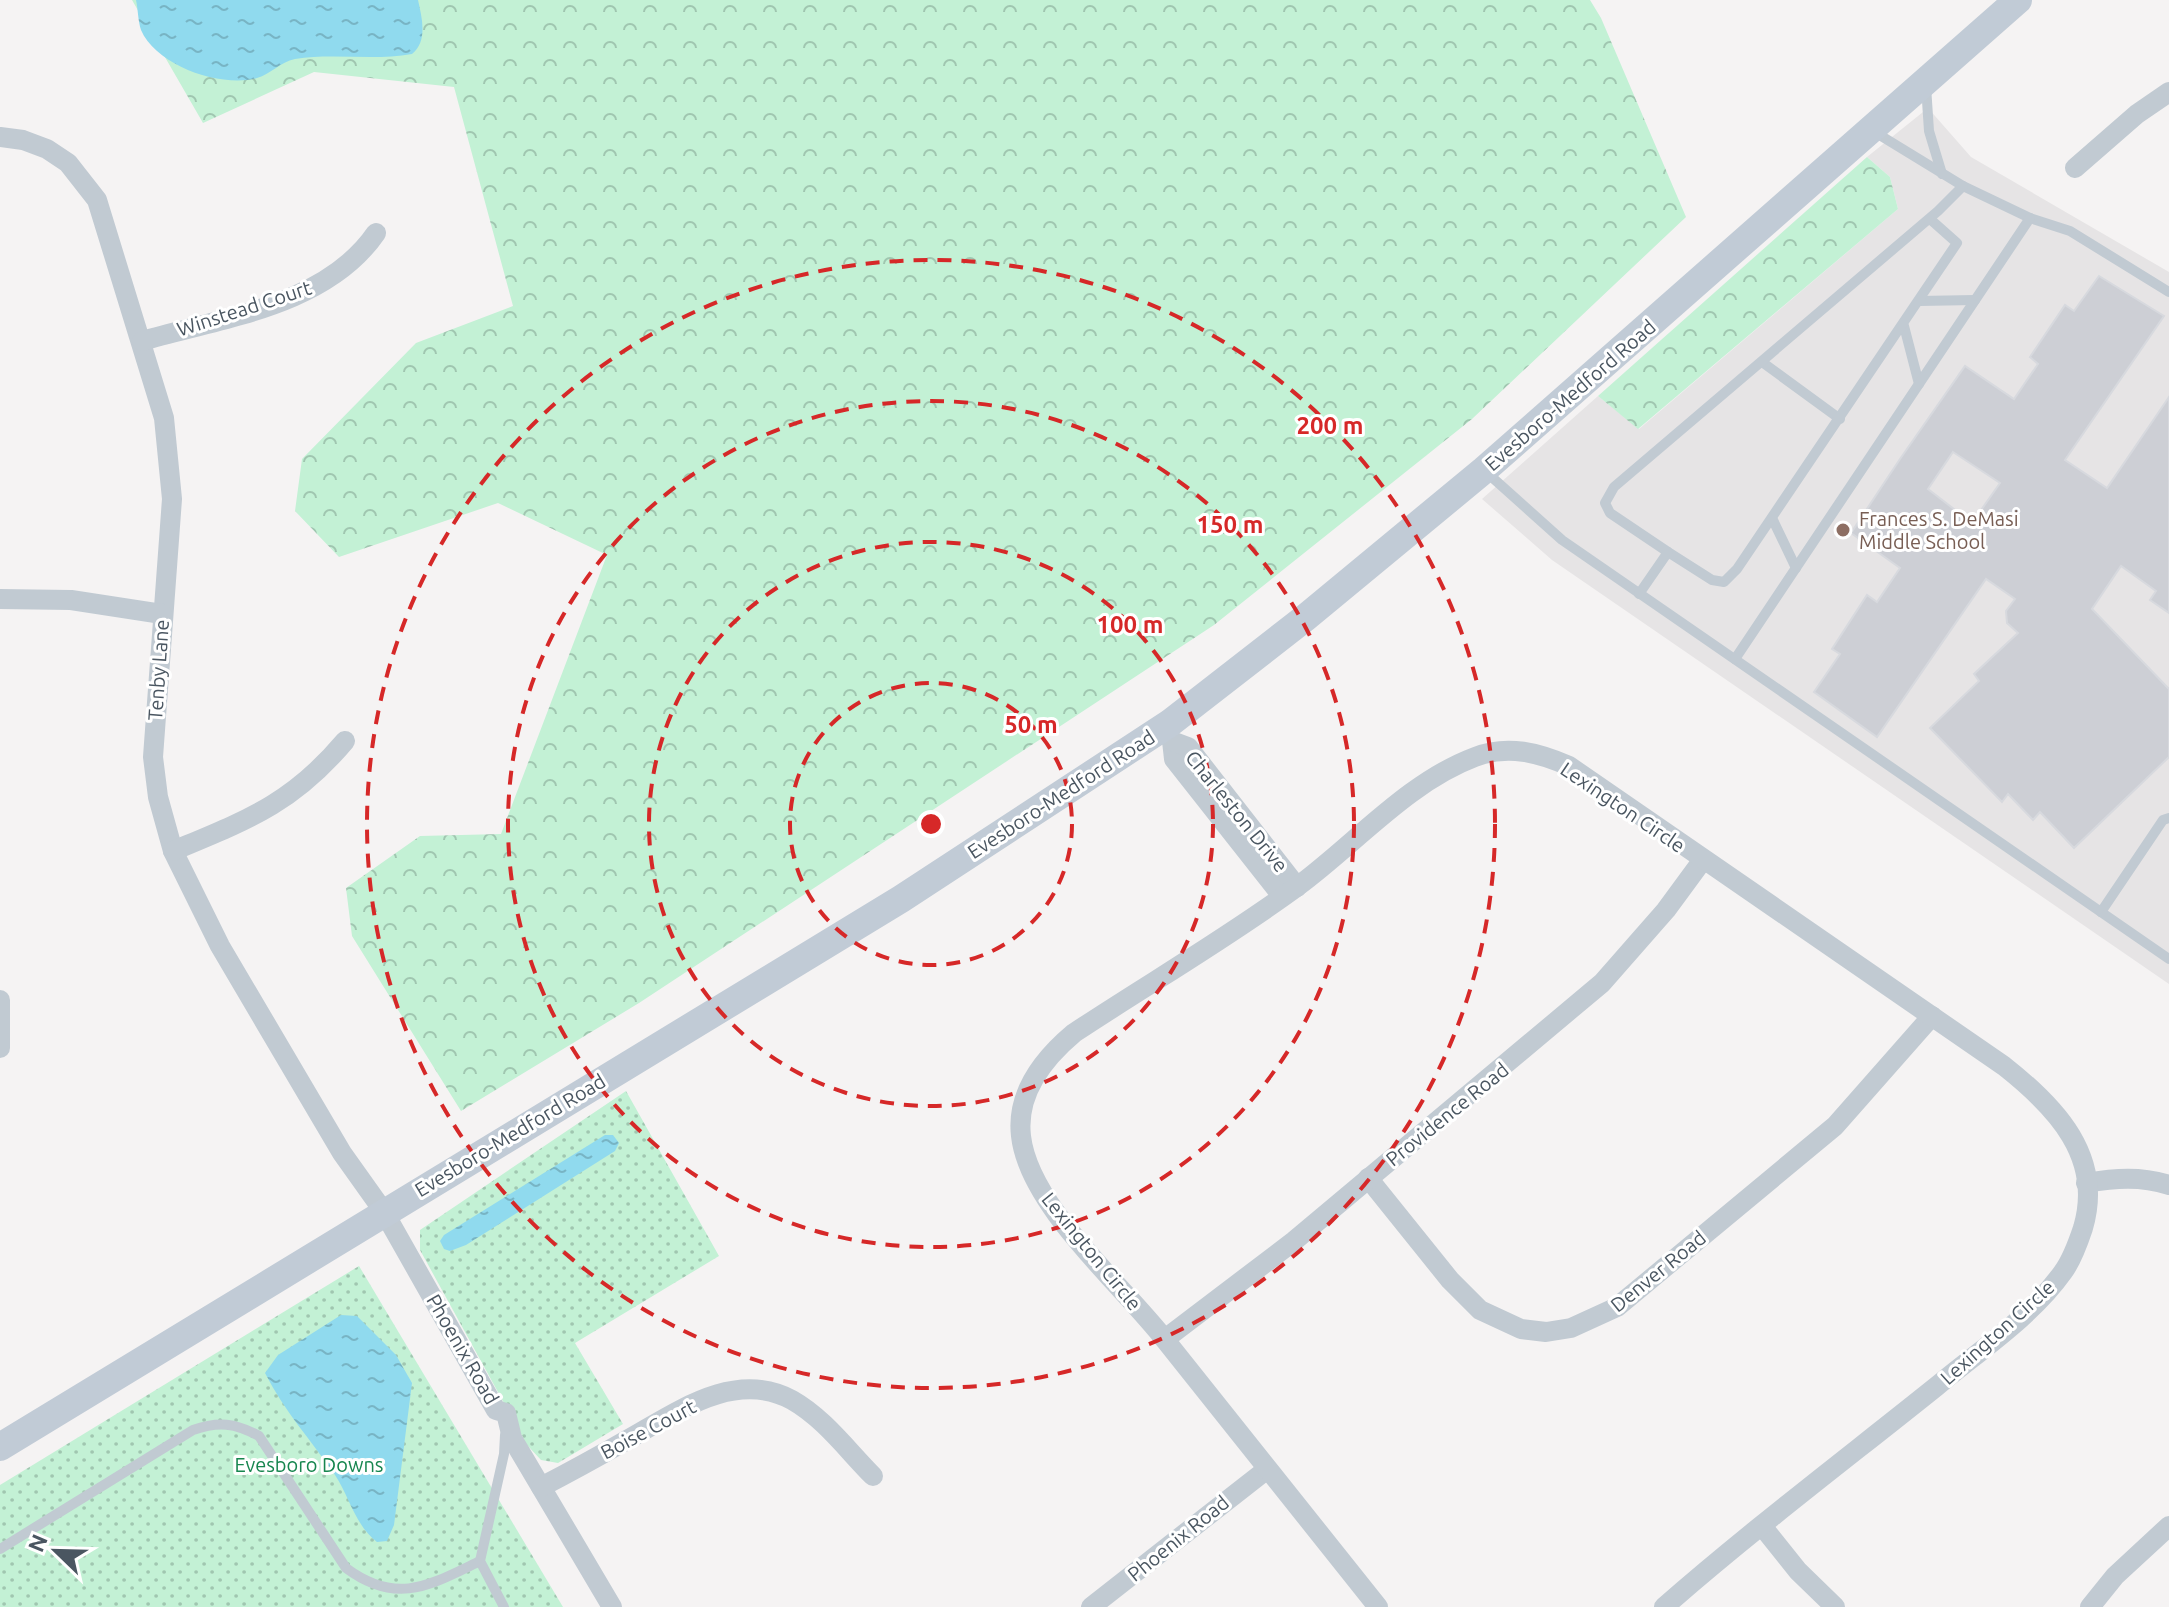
<svg xmlns="http://www.w3.org/2000/svg" width="2169" height="1607" font-family="Ubuntu,sans-serif">
<style>
.education{fill:#e6e4e5}
.grass{fill:url(#grass-dots)}
.forest{fill:url(#forest-crowns)}
.water{fill:url(#water-ripples)}
.building{fill:#cdcfd5;stroke:#d7d9de;stroke-width:2;fill-rule:evenodd}
.lines{fill:none;stroke-linecap:round;stroke-linejoin:round}
.lane{stroke:#c1cad2;stroke-width:10}
.street{stroke:#c1cad2;stroke-width:20}
.secondary{stroke:#c1cbd6;stroke-width:28}
.ring{fill:none;stroke:#d62828;stroke-width:4;stroke-dasharray:14 10}
.education-dot{fill:#8d6e63;stroke:#fff;stroke-width:3}
.labels{text-anchor:middle;dominant-baseline:central;stroke-width:6;stroke-linejoin:round;paint-order:stroke}
.street-label{font-size:20px;fill:#4a5661;stroke:#fff}
.education-label{font-size:20px;fill:#785e54;stroke:#fff;text-anchor:start}
.park-label{font-size:20px;fill:#17864f;stroke:#fff}
.centre{fill:#d62828;stroke:#fff;stroke-width:4}
.ring-label{font-size:24px;text-anchor:middle;font-weight:bold;fill:#d62828;stroke:#fff;stroke-width:6;stroke-linejoin:round;paint-order:stroke}
</style>
<defs>
<pattern id="grass-dots" width="8" height="8" patternUnits="userSpaceOnUse" patternTransform="scale(2)"><rect width="8" height="8" fill="#c3f1d5"/><path d="M2 2h.1M6 6h.1" fill="none" stroke="#a0c6b0" stroke-width="1.8" stroke-linecap="round"/></pattern>
<pattern id="forest-crowns" width="20" height="18" patternUnits="userSpaceOnUse" patternTransform="scale(2)"><rect width="20" height="18" fill="#c3f1d5"/><path d="M2 6a3 3 0 1 1 6 0M12 15a3 3 0 1 1 6 0" fill="none" stroke="#a0c6b0"/></pattern>
<pattern id="water-ripples" width="26" height="14" patternUnits="userSpaceOnUse" patternTransform="scale(2)"><rect width="26" height="14" fill="#90daee"/><path d="M2 4q2-2 4 0t4 0M15 11q2-2 4 0t4 0" fill="none" stroke="#78b4c4"/></pattern>
</defs>
<rect width="100%" height="100%" fill="#f5f3f3"/>
<polygon class="education" points="1928,108 1971,157 2169,272 2169,984 1552,560 1482,499 1598,396 1639,429 1898,209 1890,177 1867,157"/>
<g class="grass">
<polygon points="626,1091 719,1256 575,1343 623,1424 558,1463 541,1460 527,1445 420,1250 420,1230"/>
<polygon points="359,1266 563,1607 0,1607 0,1485"/>
</g>
<g class="forest">
<polygon points="132,0 1590,0 1601,18 1686,217 1472,419 1214,625 639,1003 461,1111 352,936 346,888 420,836 501,834 607,555 498,503 339,557 295,511 302,459 416,343 513,306 454,87 314,72 203,123"/>
<polygon points="1867,157 1890,177 1898,209 1638,429 1598,396"/>
</g>
<g class="water">
<path d="M136,0H418C422,18 428,41 412,54C374,61 333,53 295,59C280,62 271,74 257,78C223,88 157,67 141,30C138,21 138,9 136,0Z"/>
<polygon points="605,1135 613,1135 619,1143 615,1151 466,1245 450,1251 444,1249 440,1241 444,1235"/>
<path d="M341,1315L357,1316L396,1355L412,1383L394,1525L387,1541L377,1542C355,1525 350,1498 335,1475C311,1440 284,1411 265,1373L278,1355Z"/>
</g>
<path class="building" d="M2099,276L2164,316L2065,460L2107,488L2169,397V613L2150,600L2156,591L2121,566L2092,609L2169,689V757L2074,848L2040,812L2033,820L2008,794L2002,802L1930,728L1979,681L1974,674L2018,633L2007,623L2006,611L2015,599L1986,579L1877,737L1814,692L1840,654L1832,649L1867,595L1877,602L1900,568L1851,533L1900,459L1965,366L2014,399L2038,364L2030,357L2065,305L2074,311ZM1953,452L2000,483L1972,523L1928,489Z"/>
<g class="lines">
<g class="lane">
<polyline points="1926,86 1929,131 1942,174"/>
<polyline points="1873,131 1963,186 2030,218 2070,231 2169,292"/>
<polyline points="1919,301 1975,300"/>
<polyline points="1904,326 1919,384"/>
<polyline points="1762,362 1840,419"/>
<polyline points="1485,471 1562,540 2169,959"/>
<polyline points="1772,518 1796,568"/>
<polyline points="1668,552 1712,580 1724,582 1737,569 1957,243 1930,219"/>
<polyline points="1639,594 1668,552 1610,513 1605,503 1614,487 1938,211 1963,186"/>
<polyline points="1735,659 2030,218"/>
<polyline points="2101,912 2163,820 2169,818"/>
<path d="M0,1549L193,1430C219,1421 235,1423 259,1436L346,1568C397,1606 430,1585 480,1561"/>
<polyline points="504,1607 480,1561 504,1454 505,1435"/>
</g>
<g class="street">
<polyline points="0,137 23,140 47,149 68,163 97,200 164,418 172,499 153,757 158,797 173,851 220,946 342,1153 384,1212 496,1410 506,1413 512,1438 612,1607"/>
<polyline points="2075,168 2137,114 2169,92"/>
<path d="M142,341C221,318 326,306 376,233"/>
<polyline points="0,599 71,600 162,614"/>
<polyline points="1163,728 1172,741 1174,759 1282,896"/>
<polyline points="1172,741 1188,747 1297,887"/>
<path d="M173,851C247,820 292,804 345,741"/>
<polyline points="0,1000 0,1048"/>
<polyline points="1368,1178 1450,1280 1480,1310 1521,1329 1546,1332 1571,1328 1617,1307 1835,1126 1932,1016"/>
<path d="M2086,1183C2115,1178 2141,1176 2169,1185"/>
<polyline points="1165,1339 1294,1241 1602,983 1666,910 1702,861"/>
<path d="M541,1487C570,1472 599,1456 627,1440C677,1412 735,1369 792,1400C824,1418 848,1451 873,1476"/>
<polyline points="1762,1526 1798,1571 1835,1607"/>
<polyline points="1091,1607 1266,1470"/>
<path d="M1378,1607C1308,1518 1236,1430 1166,1341C1124,1286 1029,1207 1021,1136C1016,1093 1043,1059 1074,1033C1148,984 1226,939 1298,886C1355,844 1408,782 1475,757C1508,744 1539,753 1569,766L2004,1066C2056,1107 2104,1157 2083,1228C2078,1243 2072,1260 2063,1272C2031,1317 1979,1351 1937,1386C1846,1459 1752,1530 1664,1607"/>
<polyline points="2090,1607 2115,1576 2169,1526"/>
</g>
<polyline class="secondary" points="0,1447 901,899 1170,723 1305,618 1484,470 2018,0"/>
</g>
<g class="ring">
<circle cx="931" cy="824" r="141"/>
<circle cx="931" cy="824" r="282"/>
<circle cx="931" cy="824" r="423"/>
<circle cx="931" cy="824" r="564"/>
</g>
<circle class="education-dot" cx="1843" cy="530" r="8"/>
<g class="labels">
<g class="street-label">
<text transform="translate(244 308) rotate(-18)">Winstead Court</text>
<text transform="translate(1570 395) rotate(-41)">Evesboro-Medford Road</text>
<text transform="translate(158 670) rotate(-86)">Tenby Lane</text>
<text transform="translate(1061 794) rotate(-33)">Evesboro-Medford Road</text>
<text transform="translate(1623 807) rotate(34)">Lexington Circle</text>
<text transform="translate(1237 811) rotate(51)">Charleston Drive</text>
<text transform="translate(1447 1114) rotate(-39)">Providence Road</text>
<text transform="translate(510 1135) rotate(-31)">Evesboro-Medford Road</text>
<text transform="translate(1092 1251) rotate(51)">Lexington Circle</text>
<text transform="translate(1658 1271) rotate(-39)">Denver Road</text>
<text transform="translate(1997 1332) rotate(-42)">Lexington Circle</text>
<text transform="translate(463 1349) rotate(60)">Phoenix Road</text>
<text transform="translate(648 1429) rotate(-28)">Boise Court</text>
<text transform="translate(1178 1538) rotate(-39)">Phoenix Road</text>
</g>
<g class="education-label">
<text x="1859" y="518">Frances S. DeMasi<tspan x="1859" dy="23">Middle School</tspan></text>
</g>
<g class="park-label">
<text x="309" y="1464">Evesboro Downs</text>
</g>
</g>
<circle cx="931" cy="824" r="12" class="centre"/>
<g class="ring-label">
<text x="1330" y="434">200 m</text>
<text x="1230" y="533">150 m</text>
<text x="1130" y="633">100 m</text>
<text x="1031" y="733">50 m</text>
</g>
<g transform="translate(56 1551) rotate(293)" stroke="#ffffff" stroke-width="6" paint-order="stroke">
<path d="M0-6L14 30L0 20L-14 30Z" fill="#4a5661"/>
<text y="-12" font-size="22" font-weight="bold" text-anchor="middle" fill="#4a5661">N</text>
</g>
</svg>
